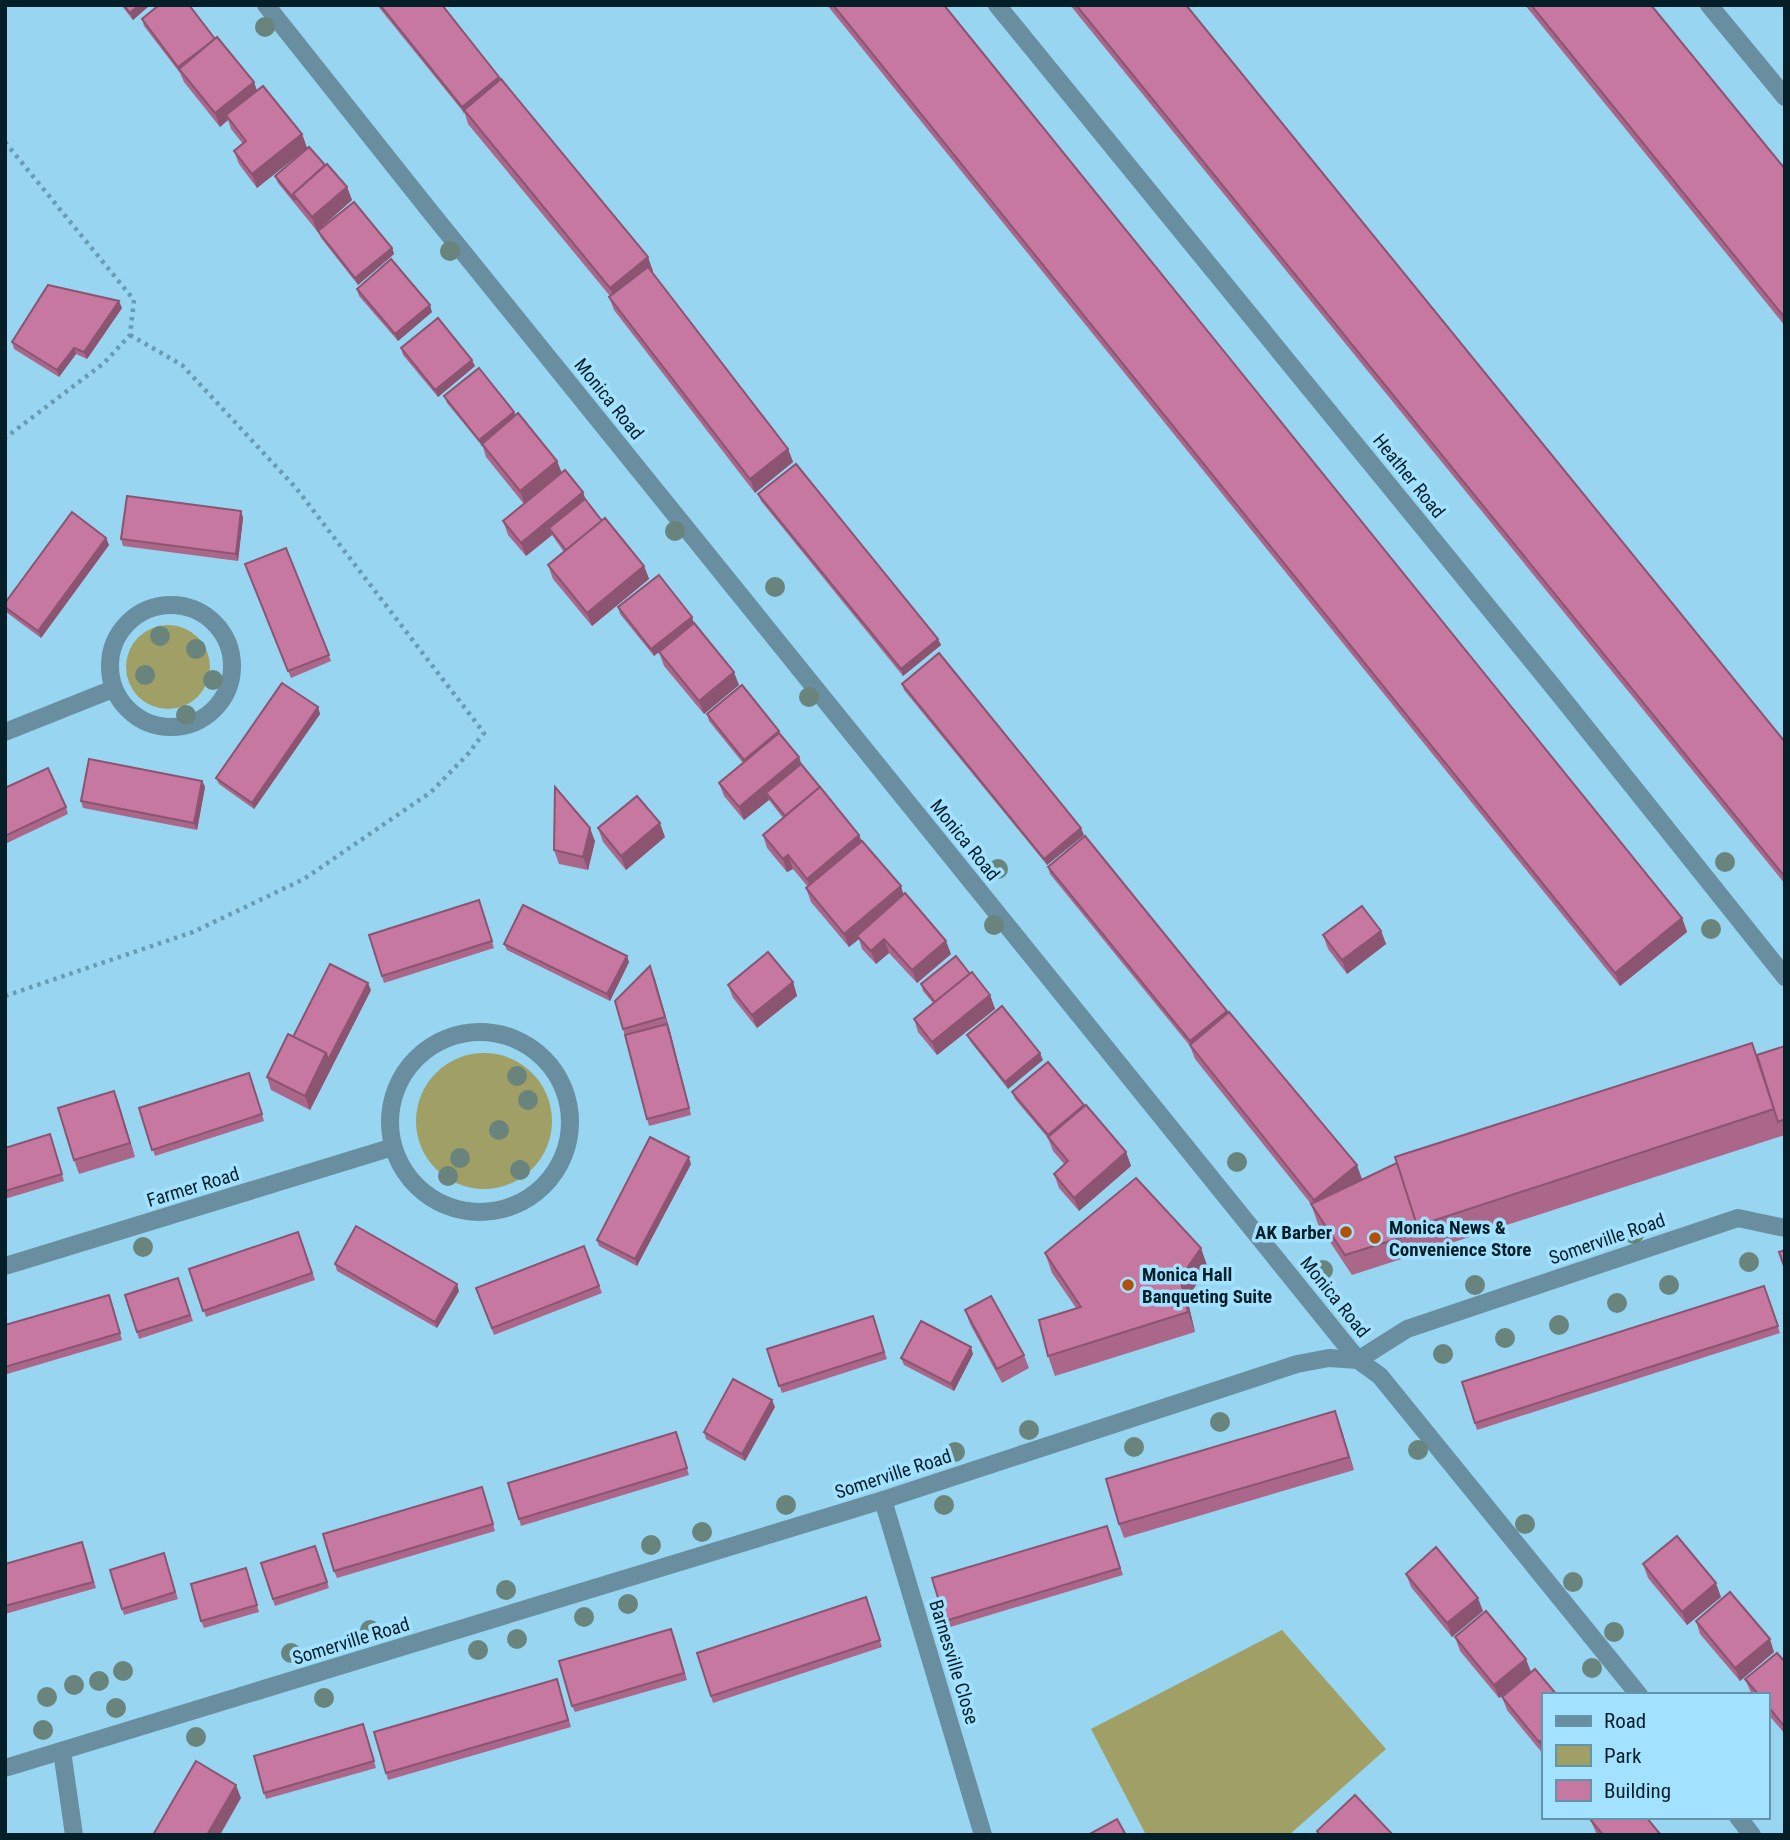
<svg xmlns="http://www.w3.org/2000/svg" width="1790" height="1840" font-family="'Roboto Condensed',sans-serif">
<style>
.green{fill:#a0a066}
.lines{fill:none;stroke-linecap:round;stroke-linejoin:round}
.path{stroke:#699bb1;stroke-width:4.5;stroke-dasharray:3.5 5;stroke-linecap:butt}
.minor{stroke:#688ea0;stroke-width:18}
.tertiary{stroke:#688ea0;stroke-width:18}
.tree{fill:#69847c}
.wall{fill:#ab678a}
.shaded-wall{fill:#8b5471}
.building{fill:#c778a1;stroke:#8b5471;stroke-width:2}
.poi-dot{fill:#b1500a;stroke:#a3e2ff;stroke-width:2.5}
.labels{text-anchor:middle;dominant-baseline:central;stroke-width:7;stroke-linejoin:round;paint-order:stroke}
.street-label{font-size:19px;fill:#051f29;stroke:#a3e2ff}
.poi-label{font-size:19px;font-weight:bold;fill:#051f29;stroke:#a3e2ff;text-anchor:start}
</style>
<rect width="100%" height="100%" fill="#97d5f1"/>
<g class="green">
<circle cx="168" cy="667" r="42"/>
<circle cx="484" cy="1121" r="68"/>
<polygon points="1282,1630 1386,1749 1289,1835 1146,1835 1091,1729"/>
</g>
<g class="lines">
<g class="path">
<polyline points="5,142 134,300 130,335 104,363 5,438"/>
<polyline points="5,996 193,932 304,879 431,792 468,754 484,733 296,488 182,365 130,335"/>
</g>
<g class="minor">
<polyline points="266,5 429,210 1358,1360 1380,1376 1639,1695"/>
<polyline points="997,5 1555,689 1785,977"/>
<circle cx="171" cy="666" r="61"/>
<polyline points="5,732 113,689"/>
<circle cx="480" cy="1122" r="90"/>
<polyline points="5,1266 393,1147"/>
<polyline points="883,1500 983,1835"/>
<polyline points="62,1751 74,1835"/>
<polyline points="1738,1817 1752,1835"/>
</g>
<g class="tertiary">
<polyline points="1709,5 1785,97"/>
<polyline points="5,1768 883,1500 1297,1364 1329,1358 1358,1360 1407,1329 1738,1218 1785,1228"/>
</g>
</g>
<g class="tree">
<circle cx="265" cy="27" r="10"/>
<circle cx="450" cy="251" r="10"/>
<circle cx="675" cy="531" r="10"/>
<circle cx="775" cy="587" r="10"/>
<circle cx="160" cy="636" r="10"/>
<circle cx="196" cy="649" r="10"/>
<circle cx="145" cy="675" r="10"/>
<circle cx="213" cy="680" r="10"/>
<circle cx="809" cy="697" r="10"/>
<circle cx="186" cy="715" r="10"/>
<circle cx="1725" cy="862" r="10"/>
<circle cx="998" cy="869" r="10"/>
<circle cx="994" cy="925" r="10"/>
<circle cx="1711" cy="929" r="10"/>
<circle cx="517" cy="1076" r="10"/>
<circle cx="528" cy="1100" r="10"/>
<circle cx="499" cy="1130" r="10"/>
<circle cx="460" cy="1158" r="10"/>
<circle cx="1237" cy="1162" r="10"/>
<circle cx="520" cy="1170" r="10"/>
<circle cx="448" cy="1176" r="10"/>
<circle cx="1634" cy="1234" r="10"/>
<circle cx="143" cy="1247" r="10"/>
<circle cx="1749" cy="1262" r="10"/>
<circle cx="1323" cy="1270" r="10"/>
<circle cx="1475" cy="1285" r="10"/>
<circle cx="1669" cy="1285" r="10"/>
<circle cx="1617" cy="1303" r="10"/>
<circle cx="1559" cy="1325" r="10"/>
<circle cx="1505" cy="1338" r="10"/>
<circle cx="1443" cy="1354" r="10"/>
<circle cx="1220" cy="1422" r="10"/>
<circle cx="1029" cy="1430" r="10"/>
<circle cx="1134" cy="1447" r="10"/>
<circle cx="1418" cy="1450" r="10"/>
<circle cx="955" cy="1452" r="10"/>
<circle cx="786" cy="1505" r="10"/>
<circle cx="944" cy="1505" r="10"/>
<circle cx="1525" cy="1524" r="10"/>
<circle cx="702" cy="1532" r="10"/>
<circle cx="651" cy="1545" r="10"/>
<circle cx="1573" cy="1582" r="10"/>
<circle cx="506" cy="1590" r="10"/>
<circle cx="628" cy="1604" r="10"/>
<circle cx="584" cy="1617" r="10"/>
<circle cx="370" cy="1630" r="10"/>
<circle cx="1614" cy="1632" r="10"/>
<circle cx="517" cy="1639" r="10"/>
<circle cx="478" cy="1650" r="10"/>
<circle cx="291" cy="1653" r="10"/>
<circle cx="1592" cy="1668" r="10"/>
<circle cx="123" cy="1671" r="10"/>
<circle cx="99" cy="1681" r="10"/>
<circle cx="74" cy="1685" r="10"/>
<circle cx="47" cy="1697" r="10"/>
<circle cx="324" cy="1698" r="10"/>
<circle cx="116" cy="1708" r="10"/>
<circle cx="43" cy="1730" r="10"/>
<circle cx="196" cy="1737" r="10"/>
</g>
<g class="wall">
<polygon points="121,5 150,5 133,20"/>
<polygon points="377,5 442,5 653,271 651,272 788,449 793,462 755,493 614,310 609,297 610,296 468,124 465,114"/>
<polygon points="827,5 944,5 1682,918 1687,932 1620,986"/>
<polygon points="1070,5 1186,5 1785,742 1785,884"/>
<polygon points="1525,5 1651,5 1785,169 1785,326"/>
<polygon points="142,19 257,91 302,134 307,148 257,188 239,164 234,151 243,144 231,129 228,120 220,127 184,82 180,73 144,26"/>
<polygon points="325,165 347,187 352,200 317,231 278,183 275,176"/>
<polygon points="318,231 392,248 394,254 358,285 321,238"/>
<polygon points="357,289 432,312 398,341 359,296"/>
<polygon points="122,308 87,359 76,354 59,377 14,349 12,342"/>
<polygon points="401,348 475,366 438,397 403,355"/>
<polygon points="444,396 516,416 557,461 562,473 583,492 585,499 602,521 644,566 649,579 592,626 553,579 548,565 564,552 552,535 526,556 508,535 503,521 524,504 486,457 483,447 447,403"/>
<polygon points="758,494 938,639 941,645 903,676 761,501"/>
<polygon points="241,511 243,518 238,561 123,546 121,539"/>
<polygon points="106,538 109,545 41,638 6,612 5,603"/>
<polygon points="286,548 331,661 291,678 245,564"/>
<polygon points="618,607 694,624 739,685 704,714 664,666 659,652 677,638 654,656 620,614"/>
<polygon points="902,684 1084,835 1047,865 904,690"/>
<polygon points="318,707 320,714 254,809 219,784 216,778"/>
<polygon points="707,714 781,735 801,764 859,835 862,841 951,954 917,983 889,953 876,964 862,949 859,939 849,947 811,902 806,888 808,887 793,869 787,872 767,848 763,835 783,818 769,800 744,820 724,796 719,783 743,763 709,721"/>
<polygon points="202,781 205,787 197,830 83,808 81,801"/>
<polygon points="5,788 66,807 68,814 5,844"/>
<polygon points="598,828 665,837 626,870 603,842"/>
<polygon points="595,841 588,870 559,864 554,850"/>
<polygon points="1048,867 1228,1013 1362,1179 1360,1181 1785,1046 1785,1135 1352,1275 1318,1224 1311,1204 1195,1059 1190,1046 1050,874"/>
<polygon points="479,900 494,948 384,983 369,935"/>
<polygon points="1381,931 1386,944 1347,974 1328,949 1323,935"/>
<polygon points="504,944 629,962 610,1001 507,950"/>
<polygon points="650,966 670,1031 691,1115 649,1126 623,1029"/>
<polygon points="970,974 990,995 995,1009 937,1055 918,1032 914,1019 933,1003 923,991 921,984"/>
<polygon points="793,982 797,996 757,1028 733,998 728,985"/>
<polygon points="371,990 310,1110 271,1090 267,1077 293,1037"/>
<polygon points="967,1035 1043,1060 1008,1089 970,1041"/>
<polygon points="249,1073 264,1121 155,1156 139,1108"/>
<polygon points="114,1091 135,1157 79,1174 74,1160"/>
<polygon points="1012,1092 1084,1105 1126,1152 1131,1166 1079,1211 1059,1188 1054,1174 1065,1165 1053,1151 1048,1138 1015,1099"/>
<polygon points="50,1134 64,1181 5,1199 5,1148"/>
<polygon points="691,1164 637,1266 599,1246 597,1240"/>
<polygon points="298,1232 315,1280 206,1317 189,1269"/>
<polygon points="584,1246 602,1293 494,1335 476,1288"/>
<polygon points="1045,1253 1208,1268 1187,1298 1195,1332 1055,1376 1048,1356 1076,1308 1052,1273"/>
<polygon points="335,1264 459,1291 437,1328 337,1271"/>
<polygon points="178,1278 193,1321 139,1339 125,1295"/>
<polygon points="1764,1286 1780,1333 1477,1430 1462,1382"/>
<polygon points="111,1302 122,1340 7,1374 5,1368 5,1325"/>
<polygon points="965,1310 1024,1355 1029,1368 1002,1383 970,1324"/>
<polygon points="873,1316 887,1359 782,1393 767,1349"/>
<polygon points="973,1354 954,1391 904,1365 901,1358"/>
<polygon points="775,1407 745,1461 706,1439 704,1432"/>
<polygon points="1335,1411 1354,1470 1124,1538 1119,1524"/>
<polygon points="676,1432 689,1475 521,1526 519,1519"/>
<polygon points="482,1487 495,1531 337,1578 334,1571"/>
<polygon points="1107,1526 1123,1575 947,1628 945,1621"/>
<polygon points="315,1546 329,1588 275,1606 261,1563"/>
<polygon points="85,1549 96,1588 5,1614 5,1564"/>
<polygon points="166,1560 178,1599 124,1615 122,1609"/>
<polygon points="1643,1564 1721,1597 1687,1625 1648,1578"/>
<polygon points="1406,1574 1483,1611 1452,1637 1411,1587"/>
<polygon points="248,1575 259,1612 204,1628 201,1621"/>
<polygon points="866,1597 882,1647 713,1703 697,1653"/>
<polygon points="1696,1621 1774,1652 1740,1681 1700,1634"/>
<polygon points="674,1635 687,1680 575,1712 572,1706"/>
<polygon points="1455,1637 1531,1672 1499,1698 1460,1651"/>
<polygon points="1785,1662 1785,1734 1767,1713 1767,1695 1752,1695 1745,1679"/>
<polygon points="559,1686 571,1727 388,1780 386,1773"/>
<polygon points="1543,1695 1543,1754 1507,1710 1502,1697"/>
<polygon points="363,1724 376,1768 266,1799 264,1793"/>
<polygon points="1590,1819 1661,1835 1597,1835"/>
</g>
<g class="shaded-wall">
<polygon points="139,5 150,5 133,20 130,13"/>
<polygon points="499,77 502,84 464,110 464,114 462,107"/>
<polygon points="254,82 259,96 226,115 228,120 220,127 215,113"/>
<polygon points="302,134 307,148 257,188 252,174"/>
<polygon points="347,187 352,200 317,231 312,217"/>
<polygon points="392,248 394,254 358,285 355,278"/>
<polygon points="648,257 653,271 615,302 610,288"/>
<polygon points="119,301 122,308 87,359 84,352"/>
<polygon points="430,305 432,312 398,341 395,334"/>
<polygon points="74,348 76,354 59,377 57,370"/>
<polygon points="472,360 475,366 438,397 435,390"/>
<polygon points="514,412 517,419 482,444 482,447 479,440"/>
<polygon points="788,449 793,462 755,493 750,479"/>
<polygon points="557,461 562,474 525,505 520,491"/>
<polygon points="583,492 588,506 549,528 552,535 526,556 521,543"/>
<polygon points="241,511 243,518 238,561 236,554"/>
<polygon points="106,538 109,545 41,638 38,631"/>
<polygon points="644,566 649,579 592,626 587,613"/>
<polygon points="692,617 694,623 654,656 651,649"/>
<polygon points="938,639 941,645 903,676 901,669"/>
<polygon points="734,672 739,685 704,714 699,701"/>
<polygon points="318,707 320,714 254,809 252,803"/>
<polygon points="779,731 782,738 747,767 744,760"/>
<polygon points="799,757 804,771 766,793 769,800 744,820 739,807"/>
<polygon points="202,781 205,787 197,830 194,823"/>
<polygon points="660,823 665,837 626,870 621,856"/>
<polygon points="590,828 595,841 588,870 583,857"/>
<polygon points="1081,828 1084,835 1047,865 1044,859"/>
<polygon points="859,835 864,849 812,892 807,879"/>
<polygon points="788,855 793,869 787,872 783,859"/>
<polygon points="901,886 905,899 857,936 859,939 849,947 844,934"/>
<polygon points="1682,918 1687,932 1620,986 1615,973"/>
<polygon points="1381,931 1386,944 1347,974 1342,960"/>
<polygon points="884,939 889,953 876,964 871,951"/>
<polygon points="946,941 951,954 917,983 912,970"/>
<polygon points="627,956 629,962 610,1001 607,994"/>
<polygon points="650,966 655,979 670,1031 665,1017"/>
<polygon points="793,982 797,996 757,1028 752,1015"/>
<polygon points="368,983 371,990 310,1110 305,1096 326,1053"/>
<polygon points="990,995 995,1009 937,1055 932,1042"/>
<polygon points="1227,1011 1230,1018 1192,1048 1190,1041"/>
<polygon points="667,1024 670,1031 691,1115 689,1108"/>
<polygon points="1040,1053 1043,1060 1008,1089 1005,1082"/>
<polygon points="114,1091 119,1104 135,1157 130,1143"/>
<polygon points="1084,1105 1086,1112 1051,1141 1048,1135"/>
<polygon points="1126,1152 1131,1166 1079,1211 1074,1198"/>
<polygon points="689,1157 691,1164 637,1266 635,1259"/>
<polygon points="1357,1165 1362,1179 1319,1214 1314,1200"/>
<polygon points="1201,1248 1208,1268 1187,1298 1195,1332 1188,1312 1180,1278"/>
<polygon points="457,1284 459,1291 437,1328 435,1322"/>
<polygon points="971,1347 973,1354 954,1391 951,1384"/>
<polygon points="772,1400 775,1407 745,1461 742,1454"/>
<polygon points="1335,1411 1340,1425 1354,1470 1349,1457"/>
<polygon points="1716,1583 1721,1597 1687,1625 1682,1612"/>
<polygon points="1478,1598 1483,1611 1452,1637 1447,1623"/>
<polygon points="1770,1639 1774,1652 1740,1681 1735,1668"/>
<polygon points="1526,1659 1531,1672 1499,1698 1494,1685"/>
<polygon points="1543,1739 1543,1752 1539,1742"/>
<polygon points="236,1785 241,1798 220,1835 207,1835"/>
</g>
<g class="building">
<polygon points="124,5 139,5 130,13"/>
<polygon points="159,5 189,5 215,39 178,67 142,19"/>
<polygon points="380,5 442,5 499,77 462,107"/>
<polygon points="833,5 944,5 1682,918 1615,973"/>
<polygon points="1076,5 1186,5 1785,742 1785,877"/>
<polygon points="1531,5 1651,5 1785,169 1785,318"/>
<polygon points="217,37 254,82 215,113 179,69"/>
<polygon points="501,79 648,257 610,288 464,110"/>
<polygon points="263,86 302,134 252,174 234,151 246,141 226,115"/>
<polygon points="309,147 325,165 293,194 295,200 275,176"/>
<polygon points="327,164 347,187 312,217 293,194"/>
<polygon points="354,202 392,248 355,278 318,231"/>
<polygon points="391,259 430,305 395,334 357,289"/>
<polygon points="648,267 788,449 750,479 609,297"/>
<polygon points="48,285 119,301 84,352 74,348 57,370 12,342"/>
<polygon points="438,318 472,360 435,390 401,348"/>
<polygon points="479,368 514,412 479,440 444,396"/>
<polygon points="518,413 557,461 520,491 482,444"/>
<polygon points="796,464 938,639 901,669 758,494"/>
<polygon points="565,470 583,492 521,543 503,521"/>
<polygon points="127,496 241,511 236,554 121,539"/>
<polygon points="585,499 602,521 566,550 549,528"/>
<polygon points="72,512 106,538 38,631 5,607 5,603"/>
<polygon points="605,518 644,566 587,613 548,565"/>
<polygon points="286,548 329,655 288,671 245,564"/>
<polygon points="659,575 692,617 651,649 618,607"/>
<polygon points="694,623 734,672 699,701 659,652"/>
<polygon points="939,653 1081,828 1044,859 902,684"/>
<polygon points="282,683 318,707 252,803 216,778"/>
<polygon points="742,685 779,731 744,760 707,714"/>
<polygon points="779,733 799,757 739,807 719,783"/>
<polygon points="89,759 202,781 194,823 81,801"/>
<polygon points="801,764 820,787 785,816 766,793"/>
<polygon points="48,768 66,807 5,836 5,788"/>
<polygon points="555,787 590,828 583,857 554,850"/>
<polygon points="820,787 859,835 807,879 788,855 783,859 763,835"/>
<polygon points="637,796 660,823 621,856 598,828"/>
<polygon points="1085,836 1227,1011 1190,1041 1048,867"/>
<polygon points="862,841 901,886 844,934 806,888"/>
<polygon points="905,893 946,941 912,970 884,939 871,951 857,936"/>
<polygon points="479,900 492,941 382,976 369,935"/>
<polygon points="523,905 627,956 607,994 504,944"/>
<polygon points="1362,906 1381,931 1342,960 1323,935"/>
<polygon points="768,952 793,982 752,1015 728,985"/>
<polygon points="956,956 970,974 935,1002 921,984"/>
<polygon points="330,964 368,983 328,1060 326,1053 293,1037"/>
<polygon points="650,966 665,1017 623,1029 615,1001"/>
<polygon points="972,972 990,995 932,1042 914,1019"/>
<polygon points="1002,1006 1040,1053 1005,1082 967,1035"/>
<polygon points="1229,1012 1357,1165 1314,1200 1190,1045"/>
<polygon points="667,1024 689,1108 647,1119 625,1035"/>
<polygon points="288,1034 326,1053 305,1096 267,1077"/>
<polygon points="1752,1043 1774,1109 1417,1226 1395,1157"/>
<polygon points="1785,1046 1785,1119 1778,1122 1757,1055"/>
<polygon points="1048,1062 1084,1105 1048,1135 1012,1092"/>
<polygon points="249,1073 262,1114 152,1150 139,1108"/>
<polygon points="114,1091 130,1143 74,1160 58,1108"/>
<polygon points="1086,1105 1126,1152 1074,1198 1054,1174 1068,1161 1048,1137"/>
<polygon points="50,1134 62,1174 5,1191 5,1148"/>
<polygon points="650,1137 689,1157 635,1259 597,1240"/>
<polygon points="1397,1163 1419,1232 1345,1255 1311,1204"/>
<polygon points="1136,1178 1201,1248 1180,1278 1188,1312 1048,1356 1039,1320 1081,1307 1045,1253"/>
<polygon points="356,1226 457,1284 435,1322 335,1264"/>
<polygon points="298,1232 312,1273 203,1311 189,1269"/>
<polygon points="584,1246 599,1286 492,1328 476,1288"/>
<polygon points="1785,1250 1785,1269 1779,1252"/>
<polygon points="178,1278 190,1315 137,1332 125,1295"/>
<polygon points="1764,1286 1778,1326 1475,1423 1462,1382"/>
<polygon points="109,1295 120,1333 5,1367 5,1325"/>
<polygon points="991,1296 1024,1355 997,1369 965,1310"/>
<polygon points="873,1316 884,1352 779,1386 767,1349"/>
<polygon points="921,1321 971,1347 951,1384 901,1358"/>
<polygon points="733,1379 772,1400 742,1454 704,1432"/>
<polygon points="1335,1411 1349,1457 1119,1524 1106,1479"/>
<polygon points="676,1432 687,1468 519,1519 508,1483"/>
<polygon points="482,1487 493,1524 334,1571 323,1534"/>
<polygon points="1107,1526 1120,1568 945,1621 932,1578"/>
<polygon points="1677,1536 1716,1583 1682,1612 1643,1564"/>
<polygon points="82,1542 93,1582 5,1606 5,1564"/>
<polygon points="315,1546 327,1582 273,1599 261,1563"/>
<polygon points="1436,1547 1478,1598 1447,1623 1406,1574"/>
<polygon points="164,1553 175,1592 122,1609 110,1570"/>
<polygon points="246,1568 257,1605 201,1621 191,1584"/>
<polygon points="1730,1592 1770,1639 1735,1668 1696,1621"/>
<polygon points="866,1597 880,1640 711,1696 697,1653"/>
<polygon points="1486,1611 1526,1659 1494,1685 1455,1637"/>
<polygon points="671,1629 684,1673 572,1706 559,1661"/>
<polygon points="1777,1653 1785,1662 1784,1726 1767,1705 1767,1695 1759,1695 1745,1679"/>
<polygon points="1535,1669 1557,1695 1543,1695 1543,1739 1539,1742 1502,1697"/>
<polygon points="557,1679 568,1720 386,1773 374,1732"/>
<polygon points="363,1724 374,1761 264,1793 254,1756"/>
<polygon points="196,1761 236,1785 207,1835 153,1835"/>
<polygon points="1355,1795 1393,1835 1320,1835 1317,1831"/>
<polygon points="1592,1817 1646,1817 1661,1835 1603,1835 1590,1819"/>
<polygon points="1117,1819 1126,1835 1088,1835"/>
</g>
<g class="poi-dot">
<circle cx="1346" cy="1232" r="7"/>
<circle cx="1375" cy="1238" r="7"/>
<circle cx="1128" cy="1285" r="7"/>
</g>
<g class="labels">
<g class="street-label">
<text transform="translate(609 399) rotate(51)">Monica Road</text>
<text transform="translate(1409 476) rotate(51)">Heather Road</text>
<text transform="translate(965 840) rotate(51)">Monica Road</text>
<text transform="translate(193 1187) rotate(-17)">Farmer Road</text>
<text transform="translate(1607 1239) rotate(-19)">Somerville Road</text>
<text transform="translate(1335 1297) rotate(51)">Monica Road</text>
<text transform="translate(893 1474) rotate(-18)">Somerville Road</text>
<text transform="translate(351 1641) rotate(-17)">Somerville Road</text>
<text transform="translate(954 1662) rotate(73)">Barnesville Close</text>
</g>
<g class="poi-label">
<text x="1389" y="1227">Monica News &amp;<tspan x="1389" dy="22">Convenience Store</tspan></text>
<text x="1332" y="1232" text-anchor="end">AK Barber</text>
<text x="1142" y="1274">Monica Hall<tspan x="1142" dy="22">Banqueting Suite</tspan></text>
</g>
</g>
<rect width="1790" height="1840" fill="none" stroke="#051f29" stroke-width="14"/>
<rect x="1542" y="1693" width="228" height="126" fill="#a3e2ff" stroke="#6494a9" stroke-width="2"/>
<rect x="1556" y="1716" width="35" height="10" fill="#688ea0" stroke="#6494a9" stroke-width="2"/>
<text x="1604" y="1728" font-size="21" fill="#051f29">Road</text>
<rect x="1556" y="1745" width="35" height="21" fill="#a0a066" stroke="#6494a9" stroke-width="2"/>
<text x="1604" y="1763" font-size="21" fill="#051f29">Park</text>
<rect x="1556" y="1780" width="35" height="21" fill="#c778a1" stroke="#6494a9" stroke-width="2"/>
<text x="1604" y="1798" font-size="21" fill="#051f29">Building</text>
</svg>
